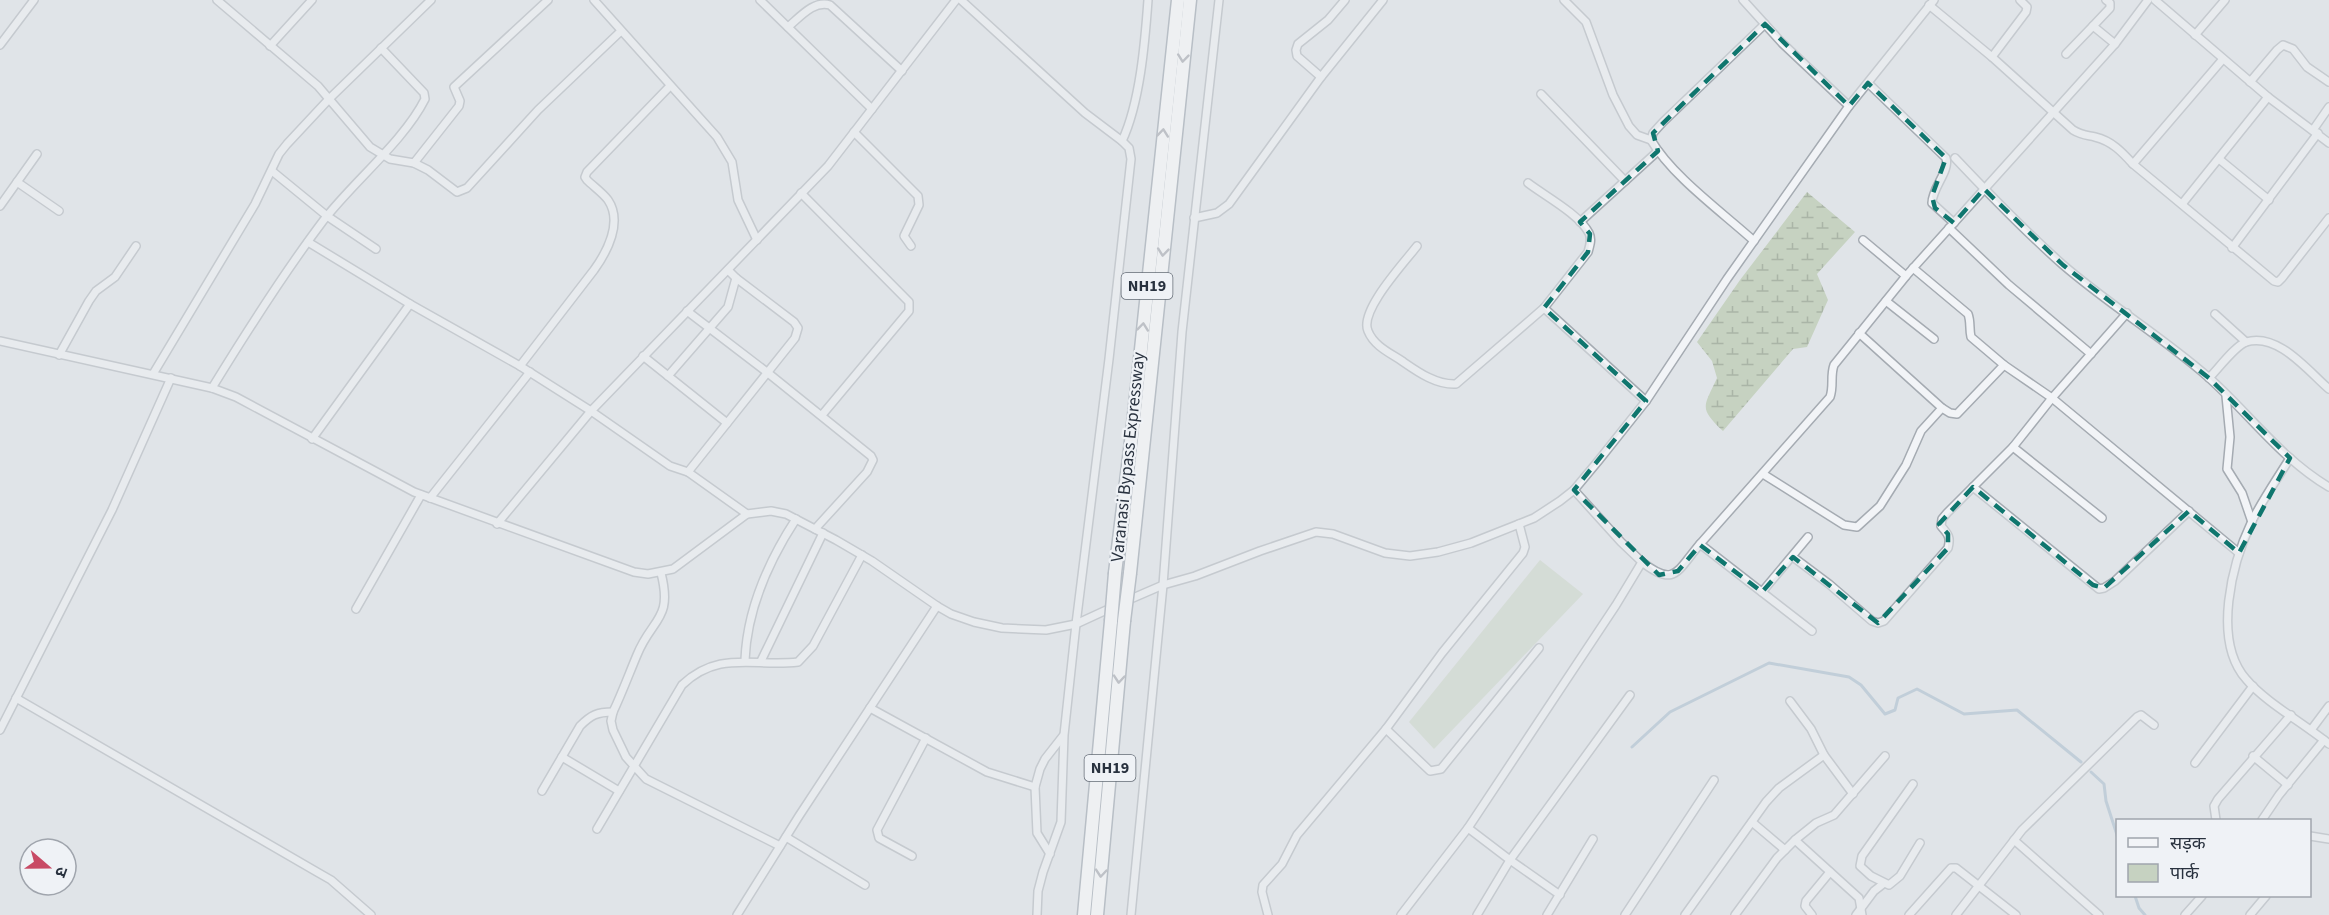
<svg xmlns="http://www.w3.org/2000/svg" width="2329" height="915" font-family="'Source Sans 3','Noto Sans Devanagari',sans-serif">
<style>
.green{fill:#c6d2c1}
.wetland{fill:url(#wetland-marsh)}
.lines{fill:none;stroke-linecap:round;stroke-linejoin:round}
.stream{stroke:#9cb4c7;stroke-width:3}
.street-casing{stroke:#a5abb2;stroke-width:10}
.highway-casing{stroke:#88929e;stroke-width:15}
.street{stroke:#f2f4f7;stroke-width:7}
.highway{stroke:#fff;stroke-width:12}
.highway-bridge-casing{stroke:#88929e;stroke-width:15;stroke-linecap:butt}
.highway-bridge{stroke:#fff;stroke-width:12}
.oneway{stroke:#94989f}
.marked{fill:none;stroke:#0f766e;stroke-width:4.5;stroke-dasharray:12 8;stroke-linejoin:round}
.labels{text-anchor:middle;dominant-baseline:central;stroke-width:4.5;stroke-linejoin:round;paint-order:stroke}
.shield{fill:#eff2f6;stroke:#646c76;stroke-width:1.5}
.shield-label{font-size:16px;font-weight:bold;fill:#29323f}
.street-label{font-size:18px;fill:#29323f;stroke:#eff2f6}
</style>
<defs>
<pattern id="wetland-marsh" width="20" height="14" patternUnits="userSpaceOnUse" patternTransform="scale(1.5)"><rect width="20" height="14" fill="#c6d2c1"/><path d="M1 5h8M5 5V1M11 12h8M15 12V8" fill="none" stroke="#aab5a7"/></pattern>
</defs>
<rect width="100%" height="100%" fill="#e0e4e8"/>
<polygon class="green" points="1540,560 1583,594 1434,749 1409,722"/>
<path class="wetland" d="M1807,192L1855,232L1817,274L1828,300L1807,347L1793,349L1723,431C1698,407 1704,407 1717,378L1712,361L1697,342L1740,280Z"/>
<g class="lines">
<g class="stream">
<polyline points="1632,747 1670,712 1769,663 1849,677 1861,685 1885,714 1895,710 1898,698 1917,689 1964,714 2017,710 2081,762"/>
<polyline points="2091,772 2104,784 2106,801 2118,838"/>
<polyline points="2135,896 2139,908 2145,915"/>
</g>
<g class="street-casing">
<g id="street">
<polyline points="217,0 318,86 370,147 390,159 414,163 428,170 457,192 467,188 538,110 621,31"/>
<polyline points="594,0 717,137 732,162 738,200 757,240"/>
<polyline points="760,0 872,109"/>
<polyline points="961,0 1085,113 1122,141 1129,148 1131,159 1109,359 1076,624 1064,735 1061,822 1043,872 1038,891 1037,915"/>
<polyline points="1564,0 1586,22 1613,95 1629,126 1637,135 1651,140"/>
<polyline points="1743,0 1782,43 1849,106"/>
<polyline points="2106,0 2110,3 2110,8 2093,26 2115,44 2148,0"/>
<polyline points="2155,0 2268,97 2329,143"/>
<path d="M1929,5L1992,57L2073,130C2081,135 2086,135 2095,137C2112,141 2122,152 2133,164"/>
<path d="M788,27C800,17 814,0 830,5L902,71"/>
<polyline points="2195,35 2225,0"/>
<polyline points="0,45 34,0"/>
<polyline points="270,46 312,0"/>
<polyline points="2066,54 2093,26"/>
<polyline points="1992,57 2026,12 2027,7 2020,0"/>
<polyline points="2223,59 2133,164 2274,281 2278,282 2282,278 2329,218"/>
<polyline points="1321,77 1297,56 1296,50 1298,44 1328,20 1345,0"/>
<polyline points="2250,82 2277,50 2283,45 2293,49 2307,67 2329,82"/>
<path d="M1868,83L1946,158C1950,171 1932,188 1932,203L1954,223"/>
<polyline points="1541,94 1625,181"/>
<polyline points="2313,130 2329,107"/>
<polyline points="854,132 918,196 919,205 904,236 911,246"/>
<path d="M1122,141C1140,103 1145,42 1148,0"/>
<path d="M1955,158C1989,194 2025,231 2062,264C2108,304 2161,336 2207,376C2248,412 2281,459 2329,487"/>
<polyline points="2219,159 2269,200"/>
<polyline points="414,163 459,106 460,101 454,87 548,0"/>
<polyline points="272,171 327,216 376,249"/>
<polyline points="17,182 59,211"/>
<polyline points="801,193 909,302 909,311 822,415"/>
<polyline points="2182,204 2268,97"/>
<polyline points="0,206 37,154"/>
<polyline points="1194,218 1217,213 1229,204 1321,77 1383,0"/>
<polyline points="1580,222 1658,151"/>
<polyline points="1949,228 2009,285 2091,354"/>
<polyline points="1863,240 1906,276"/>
<path d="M1754,241C1722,212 1672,176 1651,140L1653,133L1663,122L1765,24"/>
<polyline points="308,242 410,304 520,366 591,411 670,466 688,472"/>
<path d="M1417,246C1404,263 1359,311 1368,331C1374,346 1390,353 1402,361C1418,372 1436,385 1456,384L1544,308L1588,252C1590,245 1592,239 1589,233C1579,214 1545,196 1528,183"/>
<polyline points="2232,248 2318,133"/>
<path d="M1913,268L1968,314C1971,322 1969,328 1971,337L2004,365L2052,398L2013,447L2102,518"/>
<polyline points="728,270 736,278 794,322 798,328 795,338 688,472 747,514"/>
<polyline points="1886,301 1934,339"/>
<polyline points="1544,308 1646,401"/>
<polyline points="687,311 768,373 871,456 873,460 867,472 815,529"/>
<polyline points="2127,313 2052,398 2239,553"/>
<polyline points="2215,314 2246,342"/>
<polyline points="1859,333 1942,408"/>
<polyline points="0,341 212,388 236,397 414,492 634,572 648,574 673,569 747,514 771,511 786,514 836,540 872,561 937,606 951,614 974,622 1002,628 1046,630 1076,624 1113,607"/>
<polyline points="59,355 89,301 96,291 115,277 136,246"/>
<polyline points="643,356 727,423"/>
<path d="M520,366L594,270C607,252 623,222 608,200C603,193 593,186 587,180L585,177L587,172L670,86"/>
<polyline points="153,374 255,204 279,154 287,144 329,99 431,0"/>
<polyline points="668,376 728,307 736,278"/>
<path d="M2209,378C2218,369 2235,346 2246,342C2278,332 2308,371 2329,389"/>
<path d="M212,388C247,331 283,274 323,221C353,182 404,141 425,99L424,93L381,48"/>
<polyline points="2226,396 2230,437 2227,469 2242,493 2252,522"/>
<polyline points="312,439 410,304"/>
<path d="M2290,458C2277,479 2263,499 2252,521C2232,563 2212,640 2246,679C2265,702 2305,724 2329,744"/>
<polyline points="1763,474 1844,525 1857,527 1880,506 1906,465 1921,431 1942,408 1950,413 1957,414 2004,365"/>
<polyline points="1973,487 2099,589 2104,588 2115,581 2189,511"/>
<polyline points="430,498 530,372"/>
<polyline points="497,524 591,411 828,166 956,0"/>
<path d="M1700,544L1830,397C1834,386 1830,376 1834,365L1906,276L2115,44"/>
<path d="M1793,557L1829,584L1872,621L1878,623L1884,621L1948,548C1951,537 1948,534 1941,526L1942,519L1947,513L2013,447"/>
<path d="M1642,562C1675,588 1677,571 1700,544L1812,631"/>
<path d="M661,573C673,620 652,618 637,655C629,674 622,693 613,712L611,721L613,730L626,757L646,779L780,846"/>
<polyline points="1762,592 1808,537"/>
<polyline points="1126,601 1163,585 1195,576 1260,551 1316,532 1333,534 1385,553 1410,556 1438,552 1471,543 1534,518 1560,501 1574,490 1599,460 1646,401 1727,279 1849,106 1934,0"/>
<polyline points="356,609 421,495"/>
<path d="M745,660C747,609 768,562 796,519"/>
<polyline points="761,661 823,533"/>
<polyline points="16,698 317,872 331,880 371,915"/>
<polyline points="1790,701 1811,729 1824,755 1853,794"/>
<polyline points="870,708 987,772 1035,787"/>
<polyline points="1386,729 1430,771 1441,769 1539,648"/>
<polyline points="0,730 112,510 171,378"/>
<polyline points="2311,730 2329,706"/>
<polyline points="2253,756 2288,785"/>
<polyline points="562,757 619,791"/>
<polyline points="2195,763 2253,686"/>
<polyline points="1913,784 1862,856 1860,866 1871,876 1889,885 1900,876 1920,843"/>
<path d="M542,791L580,726C591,715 597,712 613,712"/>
<polyline points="2216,820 2214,806 2218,799 2291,715"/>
<polyline points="2262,820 2279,795 2324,740"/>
<polyline points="1752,822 1785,850"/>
<path d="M597,829L682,685C719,650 753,667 798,662L813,646L862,555"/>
<polyline points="2310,836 2329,839"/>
<polyline points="786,837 865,885"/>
<polyline points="1795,840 1859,898 1862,915"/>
<polyline points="2014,840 2099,915"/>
<polyline points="1050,854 1037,833 1035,787 1040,769 1045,759 1063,736"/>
<polyline points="912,856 879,838 877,830 926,738"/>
<polyline points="1560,895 1510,860 1630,695"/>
<polyline points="737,915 799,816 937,606"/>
<polyline points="1131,915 1163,585 1182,332 1219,0"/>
<polyline points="1268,915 1262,892 1263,885 1282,864 1297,835 1386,729 1442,653 1523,553 1525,547 1519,524"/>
<polyline points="1401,915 1468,828"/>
<polyline points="1477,915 1510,860 1468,828 1616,605 1642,562 1621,542 1574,490"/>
<polyline points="1547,915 1593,839"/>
<polyline points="1625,915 1714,780"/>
<polyline points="1685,915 1766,802 1779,788 1824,755"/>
<polyline points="1735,915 1777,858 1795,840 1816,823 1834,815 1885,756"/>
<polyline points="1812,915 1805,906 1806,901 1830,872"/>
<polyline points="1856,915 1874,891 1883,884"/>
<polyline points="1909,915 1951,868 1956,868 2016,915"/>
<polyline points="1956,915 2022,830 2137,717 2141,715 2154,725"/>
<polyline points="2185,915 2202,896"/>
<polyline points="2250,915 2266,896"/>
</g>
</g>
<g class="highway-casing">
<g id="highway">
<polyline points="1115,573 1133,425 1178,0"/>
<polyline points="1130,573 1190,0"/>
<polyline points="1084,915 1111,621"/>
<polyline points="1097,915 1124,621"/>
</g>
</g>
<use href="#street" class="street"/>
<use href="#highway" class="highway"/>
<g class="highway-bridge-casing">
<g id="highway-bridge">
<polyline points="1111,621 1115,573"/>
<polyline points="1124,621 1130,573"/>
</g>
</g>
<use href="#highway-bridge" class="highway-bridge"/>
</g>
<defs><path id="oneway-chevron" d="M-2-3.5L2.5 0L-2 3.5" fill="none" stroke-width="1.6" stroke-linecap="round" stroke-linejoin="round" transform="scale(1.5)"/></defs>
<g class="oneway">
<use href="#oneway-chevron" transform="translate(1183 58) rotate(96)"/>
<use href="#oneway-chevron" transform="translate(1163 133) rotate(-84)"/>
<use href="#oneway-chevron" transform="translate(1163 252) rotate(96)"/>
<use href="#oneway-chevron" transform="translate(1143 327) rotate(-84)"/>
<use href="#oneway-chevron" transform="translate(1119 679) rotate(95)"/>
<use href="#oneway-chevron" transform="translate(1101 873) rotate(95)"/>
</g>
<path d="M0 0H2329V915H0ZM1765,24L1849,106L1868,83L1946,158L1932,196L1935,208L1954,223L1984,189L2063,265L2209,378L2290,458L2239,553L2189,511L2104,588L2093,585L1973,487L1939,524L1948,534V548L1878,623L1793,557L1762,592L1700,545L1678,571L1659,575L1574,490L1646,401L1544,308L1588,252L1590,234L1580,222L1658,151L1653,133Z" fill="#e0e4e8" fill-opacity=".55" fill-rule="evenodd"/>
<path class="marked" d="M1765,24L1849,106L1868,83L1946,158L1932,196L1935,208L1954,223L1984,189L2063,265L2209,378L2290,458L2239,553L2189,511L2104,588L2093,585L1973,487L1939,524L1948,534V548L1878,623L1793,557L1762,592L1700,545L1678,571L1659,575L1574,490L1646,401L1544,308L1588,252L1590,234L1580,222L1658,151L1653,133Z"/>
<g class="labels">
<g class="shield">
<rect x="1121.5" y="273" width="51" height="26" rx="4.5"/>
<rect x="1084.5" y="755" width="51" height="26" rx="4.5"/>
</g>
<g class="shield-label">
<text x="1147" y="286">NH19</text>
<text x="1110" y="768">NH19</text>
</g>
<g class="street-label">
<text transform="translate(1128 457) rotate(-84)">Varanasi Bypass Expressway</text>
</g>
</g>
<rect x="2116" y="819" width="195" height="78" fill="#eff2f6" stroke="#a0a5ad" stroke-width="1.5"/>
<rect x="2128" y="838" width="30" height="9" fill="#f2f4f7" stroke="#a0a5ad" stroke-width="1.5"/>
<text x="2170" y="849" font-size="18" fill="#29323f">सड़क</text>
<rect x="2128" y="864" width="30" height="18" fill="#c6d2c1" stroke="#a0a5ad" stroke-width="1.5"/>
<text x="2170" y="879" font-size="18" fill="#29323f">पार्क</text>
<g transform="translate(48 867) rotate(110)"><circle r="28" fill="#eff2f6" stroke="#a0a5ad" stroke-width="1.5"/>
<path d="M0-4.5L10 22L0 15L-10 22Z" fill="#c84a65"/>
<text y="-9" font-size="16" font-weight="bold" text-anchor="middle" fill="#29323f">उ</text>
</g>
</svg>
